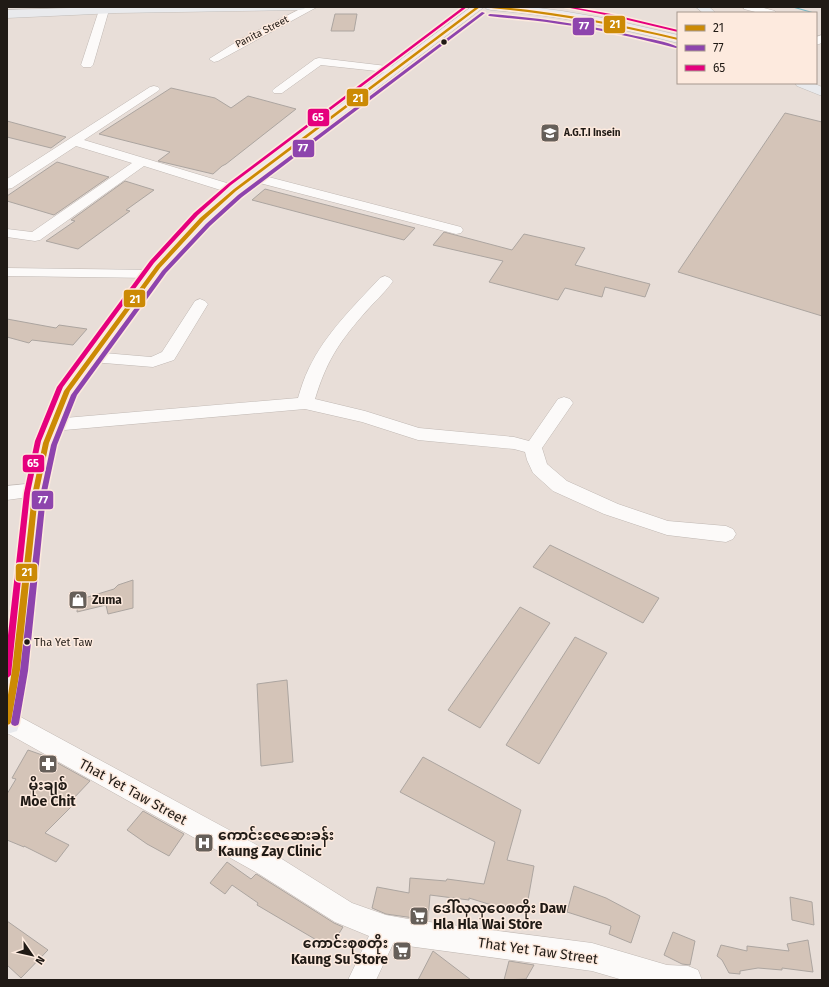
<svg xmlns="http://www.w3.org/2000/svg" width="829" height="987" font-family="'Fira Sans','Noto Sans Myanmar',sans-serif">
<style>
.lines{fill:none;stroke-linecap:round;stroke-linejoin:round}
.stream{fill:#77b7c4;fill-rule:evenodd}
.building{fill:#d4c4b8;stroke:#aca5a0}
.minor-casing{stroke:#c0b8b3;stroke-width:1}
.major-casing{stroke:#c2bdb9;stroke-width:1}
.minor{fill:#fcfaf9;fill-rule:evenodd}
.major{fill:#e9eaed;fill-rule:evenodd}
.bus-1-casing{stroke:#fdeade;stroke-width:3}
.bus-2-casing{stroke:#fdeade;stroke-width:3}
.bus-3-casing{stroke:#fdeade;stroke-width:3}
.bus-1{fill:#cc8a04;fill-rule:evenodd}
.bus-2{fill:#8e44ad;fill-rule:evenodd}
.bus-3{fill:#e5007d;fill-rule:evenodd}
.bus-dot{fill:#201a15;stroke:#fdeade;stroke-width:1.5}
.labels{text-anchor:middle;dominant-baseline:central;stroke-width:3;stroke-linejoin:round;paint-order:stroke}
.far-street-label{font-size:10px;fill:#201a15;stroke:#fdeade}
.far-poi-label{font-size:10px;font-weight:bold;fill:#201a15;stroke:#fdeade;text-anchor:start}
.bus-label{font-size:11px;fill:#201a15;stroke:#fdeade;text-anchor:start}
.poi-label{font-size:12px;font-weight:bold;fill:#201a15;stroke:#fdeade;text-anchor:start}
.near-poi-label{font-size:14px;font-weight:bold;fill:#201a15;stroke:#fdeade;text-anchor:start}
.near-street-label{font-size:14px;fill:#201a15;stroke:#fdeade}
.line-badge{stroke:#fdeade;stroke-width:1.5}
.badge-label{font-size:11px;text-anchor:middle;font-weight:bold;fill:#fff}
</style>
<rect width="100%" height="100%" fill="#e8ded8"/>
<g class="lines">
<polygon class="stream" points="791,7 795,7 816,13 812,13"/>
</g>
<g class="building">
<polygon points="335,14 357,14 354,31 331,31"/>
<polygon points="171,88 215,98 231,108 248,96 296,109 226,164 222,166 213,174 158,161 170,152 99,134"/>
<polygon points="785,113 822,122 822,316 678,272"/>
<polygon points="7,121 66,137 51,148 7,137"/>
<polygon points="57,162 109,177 54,215 7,201 7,196"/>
<polygon points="125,181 154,190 126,210 130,211 78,249 46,241 75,221 71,220"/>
<polygon points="265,189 415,228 404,240 252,200"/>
<polygon points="444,232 512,250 524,234 585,248 575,265 650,284 645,297 605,287 602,297 565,288 558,300 489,282 503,261 433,245"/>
<polygon points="7,319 56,328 59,325 87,329 73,345 32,340 29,343 7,337"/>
<polygon points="550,545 659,598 643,623 533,567"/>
<polygon points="133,580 133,608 108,614 106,605 77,612 78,600 114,589 118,585"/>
<polygon points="520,607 550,623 480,728 448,710"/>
<polygon points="575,637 607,653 539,764 506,745"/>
<polygon points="287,680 293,762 261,766 257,684"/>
<polygon points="28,750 45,756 90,781 72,800 74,804 45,833 69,845 56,862 24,846 24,847 7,840 7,794 16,779 12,778"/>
<polygon points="423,757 521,810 507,860 534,866 526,911 499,904 498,907 469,898 469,900 430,895 428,920 386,914 372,908 377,887 409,893 410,878 446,881 447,879 484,884 495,842 400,792"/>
<polygon points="143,811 184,834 169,856 147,844 127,830"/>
<polygon points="227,862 251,879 256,874 258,875 334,923 343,927 330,948 257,905 258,903 232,885 225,894 210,883"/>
<polygon points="574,886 606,898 640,916 631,943 609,934 611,926 567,912"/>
<polygon points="790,897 812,902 814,925 792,920"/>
<polygon points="7,921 48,950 21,978 7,965"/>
<polygon points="673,932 695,941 690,965 682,964 664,955"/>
<polygon points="808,940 813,972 782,968 782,970 758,968 740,971 740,974 729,973 722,960 717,956 721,945 747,951 747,946 789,951 787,944"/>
<polygon points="433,951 471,980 418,980"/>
<polygon points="509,961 534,965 526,979 504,980"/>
</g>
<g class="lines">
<g class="minor-casing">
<g id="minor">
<polygon points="104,7 109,10 93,65 91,67 83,67 81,65 99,10"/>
<polygon points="304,7 317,7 218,61 214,62 209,59 241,39"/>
<polygon points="743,7 760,7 775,11 776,13 759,13 744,9"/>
<polygon points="822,35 822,43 816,45 816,37"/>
<polygon points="319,58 395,67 401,70 395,73 321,65 282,93 274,93 272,91 274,89 315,59"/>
<polygon points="154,86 158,87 160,89 158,91 84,140 240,187 242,190 240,193 230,193 144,166 40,240 35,241 7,237 7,229 32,232 132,163 76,146 12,188 7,189 7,179 150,87"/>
<polygon points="253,173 461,227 463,230 461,233 456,234 248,180 246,177 248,174"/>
<polygon points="7,268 154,270 159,271 161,274 159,277 154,278 7,276"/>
<path d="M385,276L390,278L393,281C384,294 372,304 362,316C337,345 326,363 315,399L365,411L419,428L514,437L529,441L558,399L564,397L570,399L573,403L542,448L547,464L567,481L618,504L668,521L726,526L733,529L736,534L733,539L726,542L667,535L604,514L553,491L533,473L527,460L525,452L514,449L418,440L362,422L305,409L53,431L47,429L44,425L47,421L53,419L298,398C301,388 304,378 309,368C325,334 354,306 380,278Z"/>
<polygon points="200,299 205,301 208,304 174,360 153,367 92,362 86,361 84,357 86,353 92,352 151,357 162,352 195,301"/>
<polygon points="36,483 43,485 45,490 43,495 7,500 7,486"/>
<polygon points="7,711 15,714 277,856 352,903 386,915 414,920 592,943 667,965 688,966 698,970 702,980 623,980 592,971 393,944 376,980 348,980 369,936 335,922 259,874 7,733"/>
</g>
</g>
<g class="major-casing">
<g id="major">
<polygon points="103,7 306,7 304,9 300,10 116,13 7,18 7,10"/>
<polygon points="471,7 484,7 240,193 208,222 164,271 76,392 56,443 46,495 29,670 20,722 17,731 7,734 7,637 24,495 36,443 60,386 152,263 196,216 230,187"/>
<path d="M485,7H531L562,11L609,19L678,35V43C616,27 555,15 491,10L487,9Z"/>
<polygon points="696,7 709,7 716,13 703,13"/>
<polygon points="795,83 813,83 822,87 822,96 797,86"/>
</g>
</g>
<use href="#minor" class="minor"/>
<use href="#major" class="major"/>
<g class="bus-1-casing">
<g id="bus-1">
<polygon points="476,7 480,7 236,191 204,220 160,268 70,391 49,443 38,495 20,670 11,722 10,724 7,725 7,701 12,670 32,495 43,443 64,391 156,266 200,218 234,189"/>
<path d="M489,7C510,7 530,10 551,13C594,19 636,28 678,38V40C616,25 554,14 491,8Z"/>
</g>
</g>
<g class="bus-2-casing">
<g id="bus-2">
<polygon points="482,12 485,13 242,197 210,226 166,273 77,395 57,445 46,496 28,671 19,723 18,725 15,726 12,725 11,723 20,671 40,496 51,445 71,395 162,271 206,224 238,195"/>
<path d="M490,14C539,18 588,25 636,36C650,39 666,41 678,47L676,48C637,38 599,29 559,24C536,20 512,19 489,16L488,15Z"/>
</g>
</g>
<g class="bus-3-casing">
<g id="bus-3">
<polygon points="463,7 467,7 231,185 198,215 154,263 63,387 41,441 30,493 11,675 9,677 7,678 7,644 24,493 35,441 57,387 150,261 194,213 229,183"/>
<polygon points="565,7 572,7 611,14 678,30 678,32 611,16"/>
</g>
</g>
<use href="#bus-1" class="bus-1"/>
<use href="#bus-2" class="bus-2"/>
<use href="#bus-3" class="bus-3"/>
</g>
<defs>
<g id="university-square" transform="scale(1)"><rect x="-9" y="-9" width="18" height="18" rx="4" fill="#665f59" stroke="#fdeade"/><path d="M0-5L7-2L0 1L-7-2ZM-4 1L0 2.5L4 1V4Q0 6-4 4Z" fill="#fff"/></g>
<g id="shop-square" transform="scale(1)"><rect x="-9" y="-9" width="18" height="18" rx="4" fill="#665f59" stroke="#fdeade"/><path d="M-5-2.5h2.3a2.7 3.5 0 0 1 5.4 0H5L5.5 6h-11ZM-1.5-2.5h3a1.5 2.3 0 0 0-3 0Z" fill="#fff"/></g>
<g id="pharmacy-square" transform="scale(1)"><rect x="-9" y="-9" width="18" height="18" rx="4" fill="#665f59" stroke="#fdeade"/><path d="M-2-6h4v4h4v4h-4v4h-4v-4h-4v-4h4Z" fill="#fff"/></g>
<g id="hospital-square" transform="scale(1)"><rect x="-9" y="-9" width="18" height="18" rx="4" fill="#665f59" stroke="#fdeade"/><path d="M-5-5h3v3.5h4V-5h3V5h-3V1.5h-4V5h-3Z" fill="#fff"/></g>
<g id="supermarket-square" transform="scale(1)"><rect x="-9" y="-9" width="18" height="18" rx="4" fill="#665f59" stroke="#fdeade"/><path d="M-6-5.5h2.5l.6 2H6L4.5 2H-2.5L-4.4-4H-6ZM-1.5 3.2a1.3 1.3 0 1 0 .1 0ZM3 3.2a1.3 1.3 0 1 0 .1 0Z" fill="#fff"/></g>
</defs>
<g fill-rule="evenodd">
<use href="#university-square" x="550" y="133"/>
<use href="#shop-square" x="78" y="600"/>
<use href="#pharmacy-square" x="48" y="764"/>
<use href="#hospital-square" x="204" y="843"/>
<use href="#supermarket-square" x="419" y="916"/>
<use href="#supermarket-square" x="402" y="951"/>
</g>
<g class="bus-dot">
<circle cx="444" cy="42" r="3.5"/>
<circle cx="27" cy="642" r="3.5"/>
</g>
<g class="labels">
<g class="far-street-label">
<text transform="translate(262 32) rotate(-27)">Panita Street</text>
</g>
<g class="far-poi-label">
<text x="564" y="133">A.G.T.I Insein</text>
</g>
<g class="bus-label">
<text x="34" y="642">Tha Yet Taw</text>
</g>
<g class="poi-label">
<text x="92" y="600">Zuma</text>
</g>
<g class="near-poi-label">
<text x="48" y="785" text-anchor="middle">မိုးချစ်<tspan x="48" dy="16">Moe Chit</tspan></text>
<text x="218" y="835">ကောင်းဇေဆေးခန်း<tspan x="218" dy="16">Kaung Zay Clinic</tspan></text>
<text x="433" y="908">ဒေါ်လှလှဝေစတိုး Daw<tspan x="433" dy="16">Hla Hla Wai Store</tspan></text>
<text x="388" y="943" text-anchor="end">ကောင်းစုစတိုး<tspan x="388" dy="16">Kaung Su Store</tspan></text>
</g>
<g class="near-street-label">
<text transform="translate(133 792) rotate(29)">That Yet Taw Street</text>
<text transform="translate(538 951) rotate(8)">That Yet Taw Street</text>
</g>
</g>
<g class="line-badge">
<rect x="603" y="15" width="23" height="19" rx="4" fill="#cc8a04"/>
<rect x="572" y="17" width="23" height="19" rx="4" fill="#8e44ad"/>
<rect x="346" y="88" width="23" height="19" rx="4" fill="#cc8a04"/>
<rect x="307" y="108" width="23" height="19" rx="4" fill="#e5007d"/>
<rect x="292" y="139" width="23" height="19" rx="4" fill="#8e44ad"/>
<rect x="123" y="289" width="23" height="19" rx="4" fill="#cc8a04"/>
<rect x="22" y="454" width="23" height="19" rx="4" fill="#e5007d"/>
<rect x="31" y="490" width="23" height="20" rx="4" fill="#8e44ad"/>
<rect x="15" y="563" width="23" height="19" rx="4" fill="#cc8a04"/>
</g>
<g class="badge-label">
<text x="615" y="28">21</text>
<text x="584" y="30">77</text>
<text x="358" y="102">21</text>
<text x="318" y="121">65</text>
<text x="303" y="152">77</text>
<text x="135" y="303">21</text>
<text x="33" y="467">65</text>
<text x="43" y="504">77</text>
<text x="27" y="576">21</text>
</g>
<rect width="829" height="987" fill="none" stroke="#201a15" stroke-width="16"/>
<rect x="677" y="12" width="140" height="72" fill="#fdeade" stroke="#a5978e"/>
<rect x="685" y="25" width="20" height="6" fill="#cc8a04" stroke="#a5978e"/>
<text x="713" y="32" font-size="12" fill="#201a15">21</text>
<rect x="685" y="45" width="20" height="6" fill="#8e44ad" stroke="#a5978e"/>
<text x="713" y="52" font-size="12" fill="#201a15">77</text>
<rect x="685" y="65" width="20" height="6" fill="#e5007d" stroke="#a5978e"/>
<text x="713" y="72" font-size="12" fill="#201a15">65</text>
<g transform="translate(32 955) rotate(124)" stroke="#fdeade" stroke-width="3" paint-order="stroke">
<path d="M0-3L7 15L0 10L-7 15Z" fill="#201a15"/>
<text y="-6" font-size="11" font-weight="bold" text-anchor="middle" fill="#201a15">N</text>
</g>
</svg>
